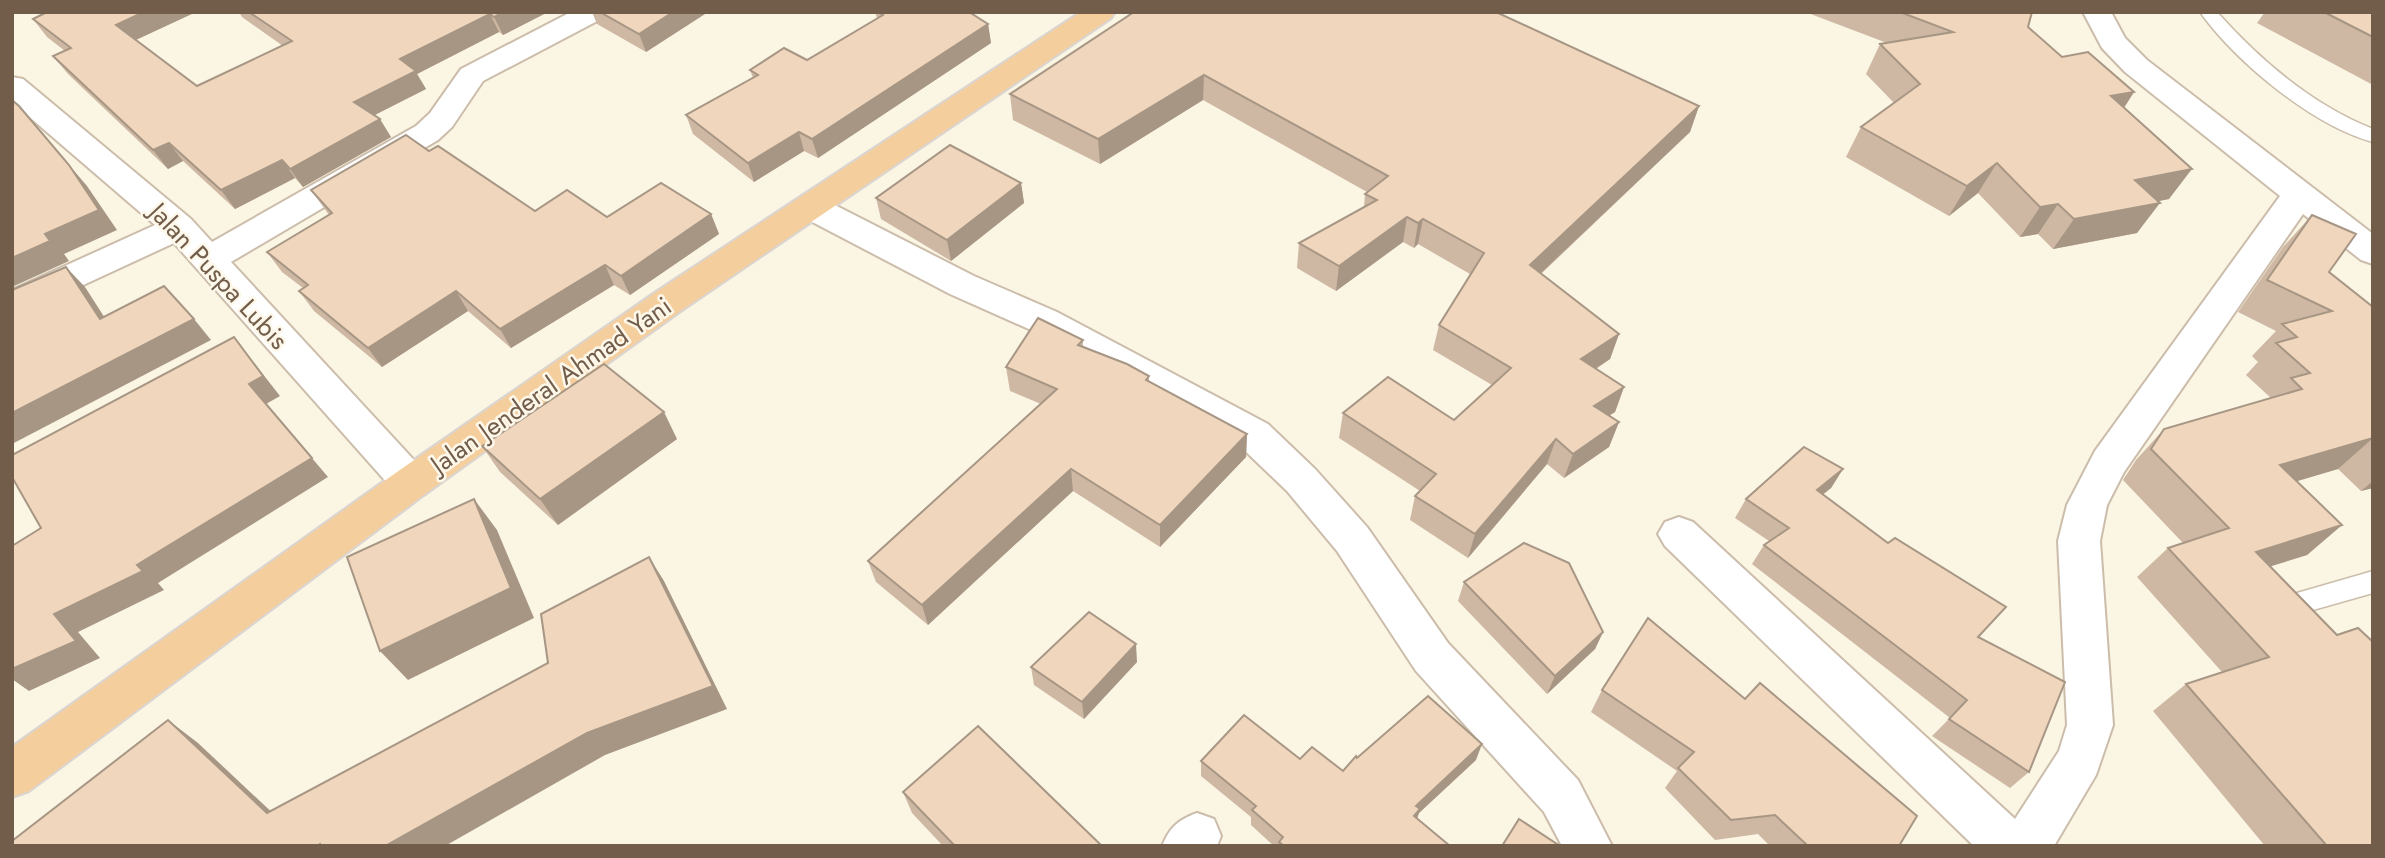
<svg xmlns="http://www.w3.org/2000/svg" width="2385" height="858" font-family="Jost,sans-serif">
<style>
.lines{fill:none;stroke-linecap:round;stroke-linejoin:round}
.service-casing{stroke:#ccbdab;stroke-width:3}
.minor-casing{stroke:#ccbdab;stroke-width:4}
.trunk-casing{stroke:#dad5d0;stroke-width:4}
.service{fill:#fff;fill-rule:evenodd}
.minor{fill:#fff;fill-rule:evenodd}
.trunk{fill:#f5ce9e;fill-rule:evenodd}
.wall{fill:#ceb8a3}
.shaded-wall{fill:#a79684}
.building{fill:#efd6bd;stroke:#a79684;stroke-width:2}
.labels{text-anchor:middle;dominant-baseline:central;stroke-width:5;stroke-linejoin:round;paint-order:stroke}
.street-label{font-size:26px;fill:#725d4b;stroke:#fef8ea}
</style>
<rect width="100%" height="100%" fill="#fbf5e4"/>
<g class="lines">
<g class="service-casing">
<g id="service">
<path d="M2200,12H2217C2261,61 2312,105 2373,129V142C2313,126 2236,62 2200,12Z"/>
<polygon points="2373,571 2373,593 2306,612 2297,609 2293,601 2297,593"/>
</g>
</g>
<g class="minor-casing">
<g id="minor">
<polygon points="571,12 607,12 603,18 483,81 452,127 438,140 231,262 425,472 431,483 425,494 411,499 397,494 174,243 12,318 12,290 155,225 12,102 12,77 23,79 191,219 212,242 416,126 430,113 461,69"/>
<polygon points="2083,12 2111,12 2125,38 2147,60 2373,234 2373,264 2361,260 2303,214 2124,472 2107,505 2100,541 2113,725 2096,775 2054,846 1974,846 1665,546 1658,534 1665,522 1679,517 1693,522 2015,819 2059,751 2067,725 2058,541 2067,505 2095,451 2280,196 2125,72 2102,48"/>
<polygon points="811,196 823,199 974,276 1057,312 1268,424 1315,469 1367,527 1448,643 1578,780 1612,846 1562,846 1544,812 1416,671 1337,551 1287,491 1240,446 1031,330 950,294 799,215 794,207 799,199"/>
<path d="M1197,813L1214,819L1221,836L1217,846H1162C1170,827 1178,820 1197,813Z"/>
</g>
</g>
<g class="trunk-casing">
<polygon id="trunk" points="1081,12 1115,12 1111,18 682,310 425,494 29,791 12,797 12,747 397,472 656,292"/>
</g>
<use href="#service" class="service"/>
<use href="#minor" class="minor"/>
<use href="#trunk" class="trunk"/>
</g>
<g class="wall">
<polygon points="47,12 196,12 136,40 197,86 283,46 242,17 239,12 548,12 503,35 499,32 417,74 426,89 374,115 391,137 303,187 295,178 235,209 183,161 168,169 68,74 53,56 65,51 47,37 33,19"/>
<polygon points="592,12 708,12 646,52 597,24"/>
<polygon points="875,12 969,12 988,24 991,43 818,158 804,151 754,182 693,134 686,115 753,78 750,70 807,60 877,18"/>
<polygon points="1134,12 1699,106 1690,132 1541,274 1619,334 1610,359 1596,369 1624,387 1615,412 1609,416 1619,422 1609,447 1564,478 1547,464 1468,558 1410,520 1415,496 1420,491 1339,438 1343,413 1454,420 1492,385 1433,350 1439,325 1470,274 1418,244 1414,248 1403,242 1336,291 1297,268 1299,243 1364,207 1365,194 1367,192 1203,100 1100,164 1013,120 1010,94"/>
<polygon points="1808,12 2032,12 2028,27 2062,57 2134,92 2124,108 2169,199 2158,201 2137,233 2053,249 2038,234 2020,237 1978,193 1949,216 1846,157 1861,127 1894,103 1866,74 1880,44 1887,43 1808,13"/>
<polygon points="2265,12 2373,12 2373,85 2257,23"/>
<polygon points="429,151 535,211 607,217 711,214 719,234 630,295 614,285 511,348 468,311 382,367 314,311 299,291 303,288 282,272 267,252 329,215 311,190"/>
<polygon points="1021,183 1024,203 951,261 881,219 876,198"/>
<polygon points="2312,215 2329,272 2373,307 2373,488 2361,491 2338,469 2296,481 2342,525 2307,555 2270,566 2373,846 2265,846 2153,711 2186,684 2222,672 2137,577 2168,548 2183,543 2123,480 2136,460 2164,429 2271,398 2246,375 2258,362 2252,356 2276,331 2238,312 2283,247"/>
<polygon points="1083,340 1083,346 1149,376 1149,382 1247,434 1246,457 1160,547 1073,491 928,625 876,582 868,561 1041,404 1010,391 1006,367"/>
<polygon points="677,439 558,525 500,472 482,446"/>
<polygon points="1843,469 1831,488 1823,494 1978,637 2029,772 2010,788 1932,736 1950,718 1752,564 1764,545 1769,541 1735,518 1746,499"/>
<polygon points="1464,582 1603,632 1595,649 1547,694 1458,601"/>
<polygon points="1137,662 1084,719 1034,685 1031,667"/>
<polygon points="1602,690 1899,846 1770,846 1758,834 1715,840 1665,788 1677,771 1591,712"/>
<polygon points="1357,758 1476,760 1419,813 1417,818 1450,846 1274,846 1251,825 1251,817 1201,776 1201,761 1300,759 1343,771"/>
<polygon points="903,792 1102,846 943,846 912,813"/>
</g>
<g class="shaded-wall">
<polygon points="144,12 196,12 129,43 116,25"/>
<polygon points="503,12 548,12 503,35 494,17"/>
<polygon points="673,12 708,12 646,52 639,34"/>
<polygon points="490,14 499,32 417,74 426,89 365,120 354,102 400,59"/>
<polygon points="988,24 991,43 818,158 812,139"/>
<polygon points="1204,75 1203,100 1100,164 1098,139"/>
<polygon points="2134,92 2114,123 2111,96"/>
<polygon points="19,106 87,186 117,230 64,254 69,261 12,287 12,258 45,234"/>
<polygon points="1699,106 1690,132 1523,290 1530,265"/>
<polygon points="380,119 391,137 303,187 290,169"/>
<polygon points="799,132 804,151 754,182 748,163"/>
<polygon points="169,143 183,161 168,169 153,150"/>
<polygon points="282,160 295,178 235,209 221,190"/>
<polygon points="1997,163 1978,193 1949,216 1967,186"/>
<polygon points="2192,169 2169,199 2113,210 2135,180"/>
<polygon points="1021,183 1024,203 951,261 947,240"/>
<polygon points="2160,203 2137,233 2053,249 2074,219"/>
<polygon points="2058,204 2038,234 2020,237 2040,207"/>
<polygon points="711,214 719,234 630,295 621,276"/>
<polygon points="1407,217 1403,242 1336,291 1339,266"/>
<polygon points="1423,219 1418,244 1414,248 1418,223"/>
<polygon points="605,265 614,285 511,348 500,329"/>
<polygon points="66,267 85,287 119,340 100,319"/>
<polygon points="456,291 468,311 382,367 368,348"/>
<polygon points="194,319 211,340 12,444 12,413"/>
<polygon points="1619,334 1610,359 1572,384 1581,359"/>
<polygon points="234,337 280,396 266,404 328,477 158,583 164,590 78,632 100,658 29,691 12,679 12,669 54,614 137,565 249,384"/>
<polygon points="1624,387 1615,412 1585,430 1594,406"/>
<polygon points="664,412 677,439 558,525 540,499"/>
<polygon points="1619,422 1609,447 1564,478 1573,454"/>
<polygon points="1247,434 1246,457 1160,547 1160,525"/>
<polygon points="2373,438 2338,469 2247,496 2280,465"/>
<polygon points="1556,439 1547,464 1468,558 1475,534"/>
<polygon points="1071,469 1073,491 928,625 922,605"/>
<polygon points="1843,469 1831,488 1805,509 1817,490"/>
<polygon points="2373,481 2373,488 2361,491"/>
<polygon points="474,499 497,530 534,618 408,680 380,651"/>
<polygon points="2342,525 2307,555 2223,581 2256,552"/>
<polygon points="649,557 664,581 727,709 605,755 445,846 385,846"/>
<polygon points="1603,632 1595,649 1547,694 1555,676"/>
<polygon points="1136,644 1137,662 1084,719 1082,702"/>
<polygon points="168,720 198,743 295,834 267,813"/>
<polygon points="1482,744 1476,760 1419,813 1415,824 1410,831 1416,806"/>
</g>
<g class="building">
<polygon points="47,12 144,12 116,25 197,86 292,41 249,12 503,12 494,17 490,14 400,59 416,71 354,102 380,119 290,169 282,160 221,190 169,143 153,150 53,56 71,48 33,19"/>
<polygon points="600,12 673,12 639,34"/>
<polygon points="879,12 969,12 988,24 812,139 799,132 748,163 686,115 758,75 750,70 784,48 807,60 883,15"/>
<polygon points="1134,12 1496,12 1699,106 1530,265 1619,334 1581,359 1624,387 1594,406 1619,422 1573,454 1556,439 1475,534 1415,496 1436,474 1343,413 1388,377 1454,420 1511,368 1439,325 1484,253 1423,219 1418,223 1407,217 1339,266 1299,243 1377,200 1365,194 1388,176 1204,75 1098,139 1010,94"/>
<polygon points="1900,12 2032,12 2028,27 2062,57 2088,52 2134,92 2111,96 2192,169 2135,180 2160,203 2074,219 2058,204 2040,207 1997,163 1967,186 1861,127 1920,84 1880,44 1953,32"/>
<polygon points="2324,12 2373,12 2373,37"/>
<polygon points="12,100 19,106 69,165 99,210 45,234 50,241 12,258"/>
<polygon points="406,135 429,151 438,146 535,211 567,190 607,217 661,183 711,214 621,276 605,265 500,329 456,291 368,348 299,291 308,285 267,252 332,213 311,190"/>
<polygon points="950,145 1021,183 947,240 876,198"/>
<polygon points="2312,215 2356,234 2329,272 2373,307 2373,438 2280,465 2342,525 2256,552 2337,635 2358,628 2373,642 2373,846 2327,846 2186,684 2269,657 2168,548 2229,528 2151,449 2164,429 2302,389 2291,378 2310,373 2276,343 2297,337 2282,324 2332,311 2267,280"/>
<polygon points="66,267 100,319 164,286 194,319 12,413 12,290"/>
<polygon points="1038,318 1083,340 1078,345 1127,364 1149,376 1146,380 1247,434 1160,525 1071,469 922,605 868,561 1057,389 1006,367"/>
<polygon points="234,337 263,376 249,384 312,458 137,565 143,571 54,614 76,641 12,669 12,546 41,528 12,477 12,455"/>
<polygon points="604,364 664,412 540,499 482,446"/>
<polygon points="1804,447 1843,469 1817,490 1888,543 1895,538 2006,607 1978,637 2065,682 2029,772 1949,719 1967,700 1764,545 1789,528 1746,499"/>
<polygon points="474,499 511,588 380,651 347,557"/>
<polygon points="1524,543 1569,563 1603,632 1555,676 1464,582"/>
<polygon points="649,557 713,686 587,733 385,846 321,846 320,844 317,846 12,846 12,841 168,720 267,813 548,663 541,614"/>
<polygon points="1089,612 1136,644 1082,702 1031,667"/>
<polygon points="1648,618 1745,699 1760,683 1917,816 1899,846 1808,846 1775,815 1731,820 1678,768 1694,752 1602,690"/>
<polygon points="1428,696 1482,744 1416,806 1420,809 1414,816 1450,846 1284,846 1279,842 1283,837 1252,810 1256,806 1201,761 1244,715 1300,759 1312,747 1343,771 1356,756 1357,758"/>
<polygon points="978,726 1102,846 955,846 903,792"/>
<polygon points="1519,819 1560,846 1502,846"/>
</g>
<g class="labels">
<g class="street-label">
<text transform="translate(219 276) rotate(47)">Jalan Puspa Lubis</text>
<text transform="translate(551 385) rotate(-35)">Jalan Jenderal Ahmad Yani</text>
</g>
</g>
<rect width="2385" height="858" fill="none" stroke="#725d4b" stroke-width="28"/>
</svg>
